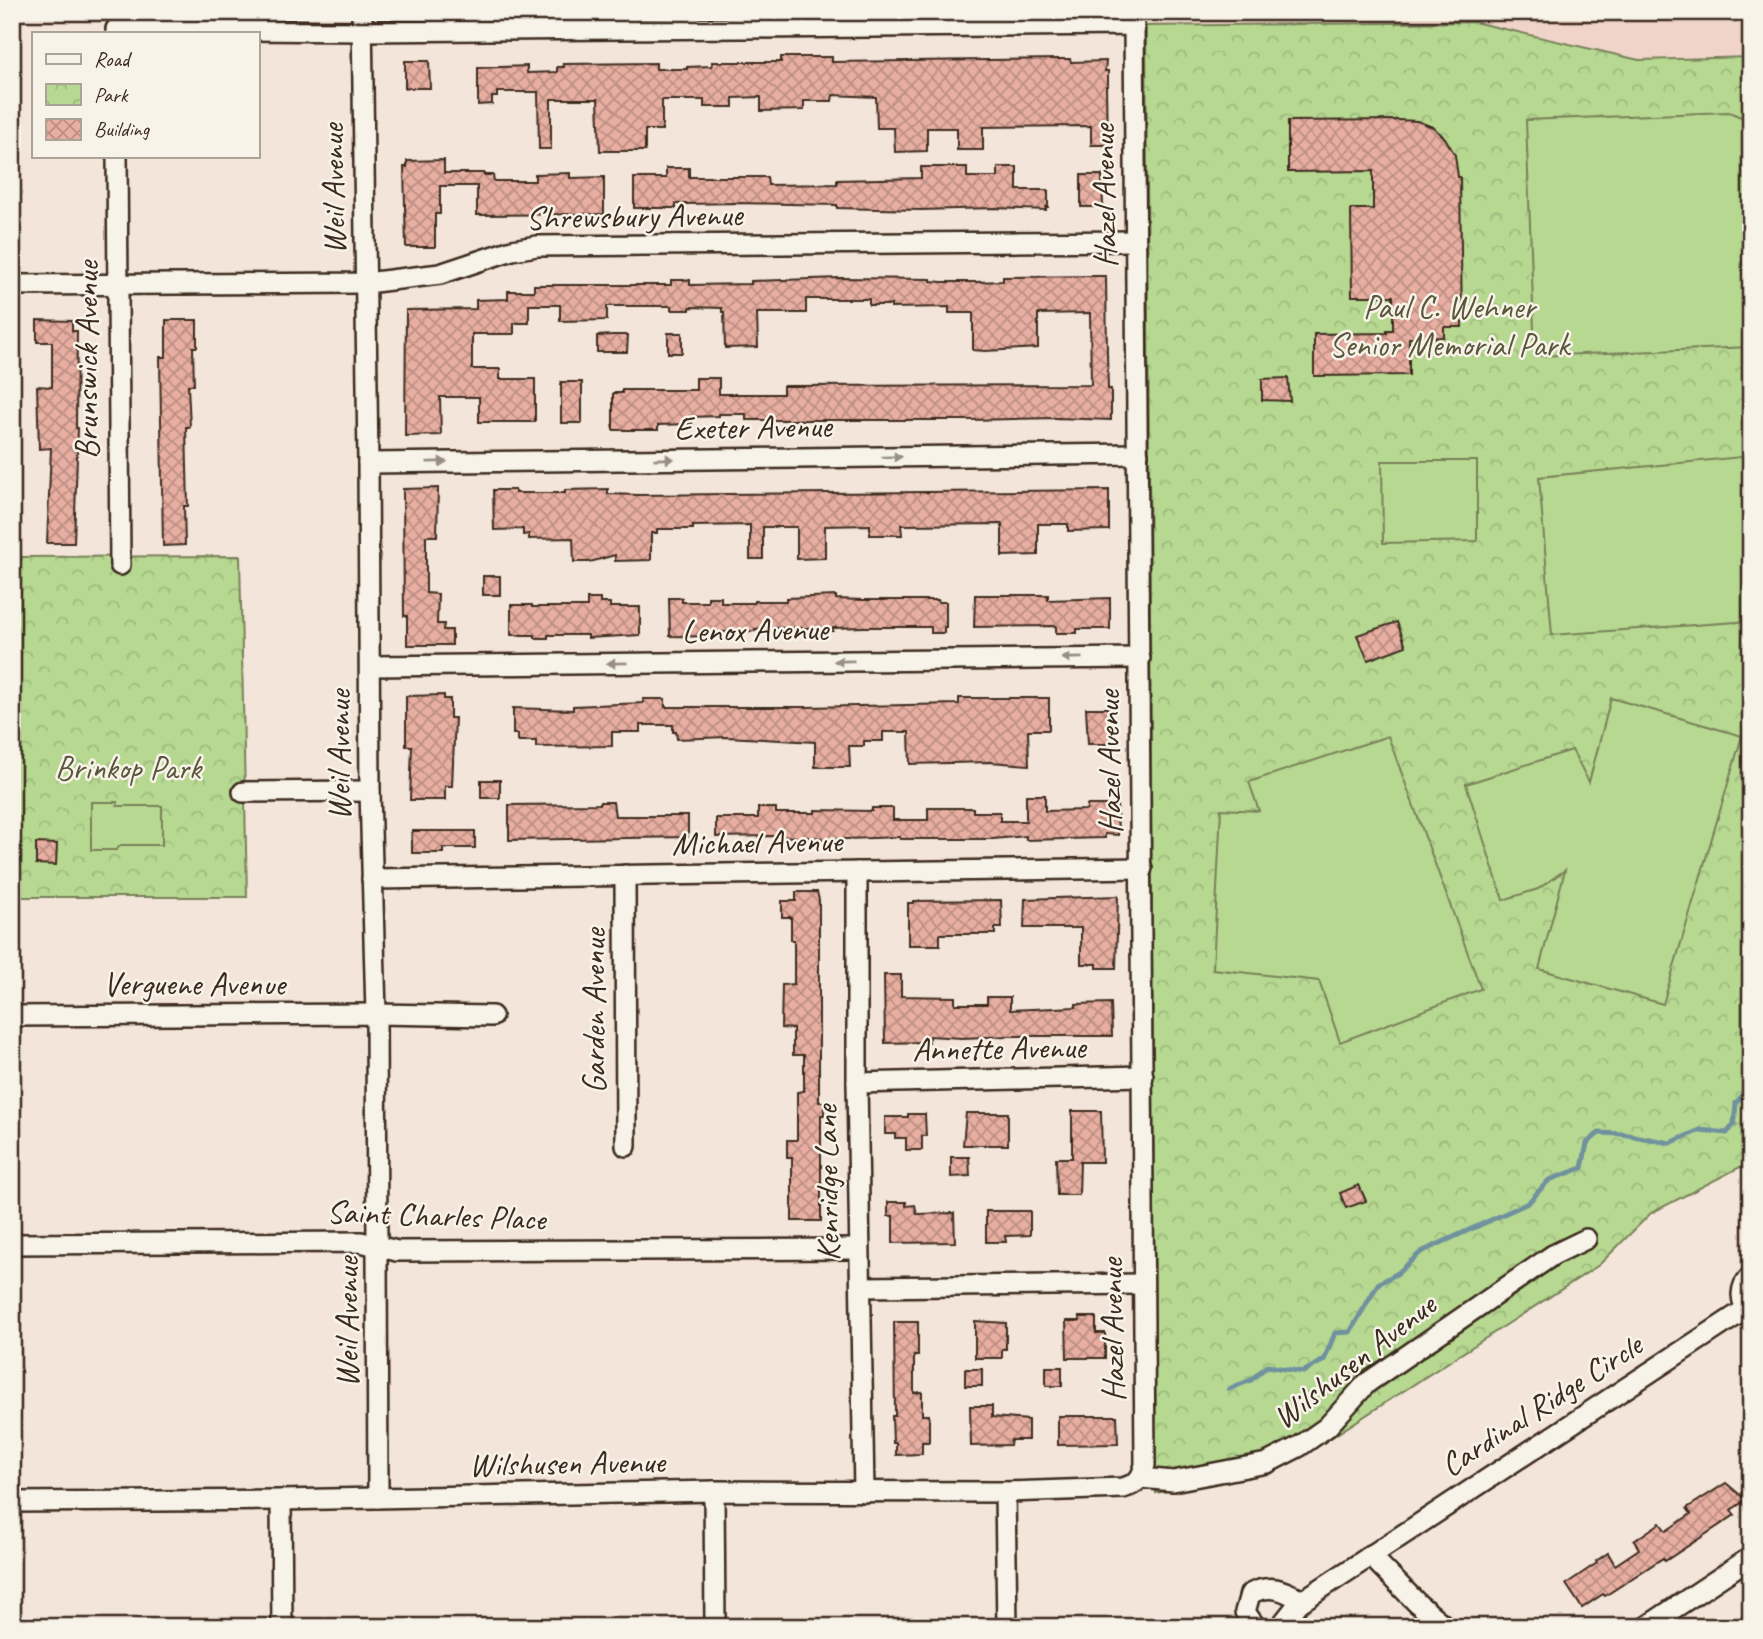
<svg xmlns="http://www.w3.org/2000/svg" width="1763" height="1639" font-family="Caveat,sans-serif">
<style>
.built{fill:#f0d4c9}
.park{fill:url(#park-crowns);stroke:#788158;stroke-width:2}
.pitch{fill:#b6d891;stroke:#788158;stroke-width:2}
.lines{fill:none;stroke-linecap:round;stroke-linejoin:round}
.stream{stroke:#6f929e;stroke-width:5}
.building{fill:url(#building-cross-hatch);stroke:#3b2a1e;stroke-width:2}
.street-casing{stroke:#3b2a1e;stroke-width:24}
.street{stroke:#f7f3e8;stroke-width:19}
.oneway{fill:#998e83}
.labels{text-anchor:middle;dominant-baseline:central;stroke-width:5;stroke-linejoin:round;paint-order:stroke}
.street-label{font-size:33px;fill:#3b2a1e;stroke:#f7f3e8}
.park-label{font-size:33px;fill:#5a563b;stroke:#f7f3e8}
</style>
<defs>
<pattern id="park-crowns" width="20" height="18" patternUnits="userSpaceOnUse" patternTransform="scale(1.75)"><rect width="20" height="18" fill="#b6d891"/><path d="M2 6a3 3 0 1 1 6 0M12 15a3 3 0 1 1 6 0" fill="none" stroke="#9dba7d"/></pattern>
<pattern id="building-cross-hatch" width="8" height="8" patternUnits="userSpaceOnUse" patternTransform="scale(1.75)"><rect width="8" height="8" fill="#e8aea2"/><path d="M0 0l8 8M0 8l8-8" fill="none" stroke="#bd8e83"/></pattern>
</defs>
<rect width="100%" height="100%" fill="#f4e5da"/>
<filter id="ink" filterUnits="userSpaceOnUse"><feTurbulence type="fractalNoise" baseFrequency=".0143" numOctaves="2"/><feDisplacementMap in="SourceGraphic" scale="14" xChannelSelector="R" yChannelSelector="G"/><feConvolveMatrix kernelMatrix="1 2 1 2 8 2 1 2 1" color-interpolation-filters="sRGB"/></filter>
<g filter="url(#ink)">
<polygon class="built" points="1145,12 1751,12 1751,57 1639,60 1474,22 1146,26"/>
<g class="park">
<polygon points="1474,22 1639,60 1751,57 1751,1167 1740,1167 1651,1213 1599,1265 1318,1446 1261,1473 1156,1493 1146,26"/>
<polygon points="240,556 247,897 12,897 12,557"/>
</g>
<g class="pitch">
<polygon points="1729,112 1751,121 1751,347 1535,356 1526,120"/>
<polygon points="1751,456 1751,621 1552,635 1539,477"/>
<polygon points="1382,461 1477,461 1477,541 1383,543"/>
<polygon points="1611,698 1742,736 1663,1004 1539,969 1565,870 1538,889 1503,900 1466,784 1572,750 1589,782"/>
<polygon points="1388,736 1481,989 1340,1042 1319,981 1213,969 1221,809 1259,811 1249,782"/>
<polygon points="91,802 117,802 117,806 162,806 162,845 121,845 116,850 91,850"/>
</g>
<g class="lines">
<polyline class="stream" points="1229,1389 1251,1380 1267,1366 1303,1372 1324,1360 1335,1333 1350,1332 1378,1284 1398,1273 1421,1252 1528,1203 1549,1180 1582,1168 1587,1143 1599,1133 1623,1134 1670,1143 1700,1130 1727,1133 1734,1124 1736,1103 1743,1095 1751,1072"/>
</g>
<g class="building">
<polygon points="781,57 832,57 832,62 1058,59 1070,59 1071,62 1106,61 1105,71 1108,71 1108,86 1106,86 1107,145 1091,145 1091,126 983,127 983,150 957,150 957,128 927,128 927,151 895,152 894,128 877,128 876,97 833,95 832,101 804,101 804,110 761,111 761,97 733,98 733,107 704,107 704,100 662,100 662,130 645,130 645,151 600,151 598,99 551,99 551,149 539,149 538,92 497,92 497,97 492,97 492,104 478,105 478,68 527,66 527,73 557,72 557,67 564,67 563,64 656,63 656,69 687,69 687,67 712,66 712,62 781,62"/>
<polygon points="405,61 429,61 430,88 405,88"/>
<polygon points="1398,120 1417,121 1433,127 1445,138 1455,155 1458,177 1460,177 1462,327 1444,327 1444,337 1409,338 1409,375 1314,376 1314,334 1387,333 1387,330 1393,330 1393,296 1352,296 1351,209 1373,209 1373,171 1288,172 1288,121"/>
<polygon points="444,160 444,173 484,173 484,175 493,175 494,181 535,181 535,174 570,173 570,178 604,177 604,214 477,215 477,186 440,186 440,214 435,214 435,247 406,247 404,167 407,167 407,161"/>
<polygon points="921,167 967,167 967,177 998,177 998,167 1017,167 1017,190 1048,190 1048,207 1046,207 1046,210 995,208 920,210 837,208 837,205 736,203 685,204 676,204 676,208 634,208 634,178 666,178 666,168 689,168 689,177 767,177 768,185 837,184 837,180 921,178"/>
<polygon points="1081,175 1102,175 1103,207 1081,207"/>
<polygon points="1094,276 1106,276 1107,353 1108,389 1111,389 1111,420 1056,418 969,420 746,420 746,414 719,414 719,416 691,417 692,424 658,425 658,430 613,430 613,393 622,393 622,390 696,390 696,378 719,378 719,394 783,394 783,386 1091,385 1090,313 1038,314 1038,348 985,351 973,350 973,313 949,313 949,307 891,308 891,305 869,305 869,299 806,299 806,313 757,313 758,347 725,348 724,312 722,312 722,308 690,307 690,310 671,310 671,306 607,306 607,320 560,321 560,305 529,305 529,323 514,323 514,334 472,334 472,369 500,369 500,379 535,379 535,422 479,422 479,397 440,397 441,435 405,436 406,310 476,309 476,300 508,299 508,291 534,291 534,285 671,285 671,280 690,280 690,285 751,284 751,281 840,278 931,279 931,281 942,282 976,282 1003,281 1003,277"/>
<polygon points="37,320 72,321 72,331 77,331 76,428 78,428 74,543 47,543 51,448 39,449 37,386 52,387 52,342 37,342"/>
<polygon points="166,320 197,320 197,347 193,347 194,385 188,385 190,427 186,427 188,506 184,506 185,545 163,546 160,357 166,357"/>
<rect x="668" y="333" width="14" height="20"/>
<polygon points="613,335 628,335 627,352 597,352 597,336"/>
<polygon points="1288,378 1290,401 1262,400 1262,379"/>
<rect x="561" y="382" width="21" height="41"/>
<polygon points="438,488 437,536 426,536 426,593 438,594 437,624 444,624 443,630 452,630 452,645 407,645 407,616 404,616 403,489"/>
<polygon points="608,489 608,494 639,495 1109,490 1109,530 1068,531 1068,524 1038,524 1038,555 1002,556 1002,524 901,525 902,535 870,535 870,525 825,526 825,558 797,559 797,527 763,527 763,559 750,559 750,525 693,526 693,529 657,529 657,533 651,533 651,560 615,561 615,555 590,562 574,562 573,538 529,539 529,534 523,535 523,529 494,530 493,490 515,490 515,493 565,493 565,490"/>
<rect x="483" y="576" width="17" height="19"/>
<polygon points="975,595 1048,595 1048,600 1110,598 1110,629 1077,629 1077,633 1056,633 1056,626 974,627"/>
<polygon points="836,596 836,599 864,600 938,600 939,602 946,602 946,627 944,627 944,633 931,633 931,627 864,627 833,628 833,631 812,631 812,628 774,628 755,629 755,631 722,632 722,637 670,636 669,598 682,598 682,602 708,602 708,597 721,597 721,603 754,603 754,601 786,601 786,598"/>
<polygon points="587,599 600,599 600,603 610,603 610,607 640,607 640,635 588,638 588,635 548,635 548,638 535,638 535,635 511,635 511,605 532,605 532,607 587,607"/>
<polygon points="1397,622 1406,646 1368,660 1357,635"/>
<polygon points="444,695 444,699 450,699 450,718 455,718 452,786 445,786 445,800 410,800 412,746 406,746 406,696"/>
<polygon points="959,698 1049,698 1049,730 1028,730 1029,765 990,762 910,764 909,732 883,732 883,741 864,741 864,746 849,746 850,767 815,767 815,742 727,737 677,739 676,732 673,732 673,725 640,725 640,732 612,732 612,746 536,747 536,741 518,741 518,734 513,734 513,708 573,710 573,706 643,703 643,699 665,699 665,707 806,707 959,704"/>
<polygon points="1086,708 1111,708 1110,744 1088,744"/>
<rect x="481" y="780" width="19" height="18"/>
<polygon points="1026,795 1045,795 1045,811 1087,810 1087,805 1117,805 1118,835 1105,834 1105,838 1026,840 1026,836 993,839 900,839 900,837 820,840 821,838 770,836 716,837 716,818 758,818 758,808 776,808 776,813 815,813 815,810 872,811 872,808 893,808 893,820 928,820 928,808 973,808 973,812 1000,812 1000,821 1026,821"/>
<polygon points="600,802 613,802 615,816 688,816 688,837 509,840 509,805 600,804"/>
<polygon points="412,831 475,831 475,848 443,848 443,853 412,853"/>
<polygon points="36,843 57,844 56,865 36,864"/>
<polygon points="796,892 817,892 819,900 819,1102 824,1102 824,1115 821,1115 821,1221 792,1221 792,1158 787,1158 787,1140 797,1140 797,1092 804,1091 804,1055 793,1055 793,1029 781,1028 782,985 794,984 794,940 791,940 791,917 782,917 782,901 796,901"/>
<polygon points="1118,896 1116,968 1097,968 1097,964 1081,964 1081,928 1024,928 1025,899"/>
<polygon points="1001,900 1002,928 995,928 995,934 940,934 940,945 908,945 908,903 914,903 914,901"/>
<polygon points="884,975 901,975 901,996 955,997 955,1004 987,1004 987,997 1010,997 1010,1010 1076,1007 1076,1004 1111,1003 1112,1036 1010,1036 962,1038 929,1036 929,1042 885,1043"/>
<polygon points="1072,1111 1101,1111 1102,1162 1080,1162 1079,1195 1057,1195 1056,1158 1072,1158"/>
<polygon points="966,1113 1008,1113 1008,1145 963,1145"/>
<polygon points="908,1114 925,1114 926,1136 922,1136 922,1150 906,1150 906,1138 895,1138 895,1134 885,1134 885,1117 908,1117"/>
<polygon points="951,1157 969,1157 970,1176 951,1177"/>
<polygon points="1359,1185 1366,1201 1346,1208 1340,1193"/>
<polygon points="888,1202 906,1202 906,1206 915,1205 917,1214 954,1213 955,1242 893,1243 893,1216 888,1216"/>
<polygon points="986,1211 1030,1211 1030,1235 1005,1236 1006,1242 986,1242"/>
<polygon points="1079,1317 1096,1317 1096,1333 1105,1333 1105,1358 1067,1358 1066,1321 1080,1321"/>
<polygon points="975,1321 1006,1323 1006,1349 1002,1349 1002,1358 975,1358"/>
<polygon points="894,1322 918,1322 918,1356 914,1356 914,1393 922,1392 922,1415 929,1415 929,1442 922,1442 922,1454 896,1455 896,1443 893,1443 892,1416 895,1416"/>
<rect x="1046" y="1367" width="16" height="19"/>
<rect x="965" y="1369" width="17" height="17"/>
<polygon points="970,1406 992,1406 992,1417 1028,1420 1028,1440 1011,1440 1010,1445 971,1446"/>
<polygon points="1058,1416 1117,1416 1118,1444 1058,1445"/>
<polygon points="1726,1483 1746,1500 1731,1510 1735,1515 1665,1561 1663,1558 1605,1596 1603,1594 1582,1608 1566,1584 1597,1563 1596,1561 1608,1553 1615,1565 1639,1549 1634,1541 1660,1523 1666,1531 1691,1514 1687,1508"/>
</g>
<g class="lines">
<g class="street-casing">
<g id="street">
<polyline points="362,12 368,463 370,791 376,1014 378,1498"/>
<polyline points="117,156 120,565"/>
<polyline points="12,285 366,283 440,274 512,250 537,246 1136,241"/>
<polyline points="368,463 1138,454"/>
<polyline points="370,666 1140,658"/>
<polyline points="243,792 370,791"/>
<polyline points="857,872 857,1083 864,1492"/>
<polyline points="625,875 626,1146"/>
<polyline points="372,879 1142,868"/>
<polyline points="12,1016 376,1014 492,1016"/>
<polyline points="857,1083 1143,1076"/>
<polyline points="12,1244 361,1242 397,1251 859,1249"/>
<path d="M1751,1276C1739,1287 1739,1302 1751,1313"/>
<polyline points="861,1287 1142,1284"/>
<polyline points="1141,1478 1173,1481 1267,1463 1300,1446 1327,1427 1367,1383 1553,1255 1586,1239"/>
<polyline points="714,1491 715,1627"/>
<polyline points="1005,1492 1007,1627"/>
<polyline points="281,1500 282,1627"/>
<path d="M12,1502L281,1500L714,1491L1005,1492L1123,1488C1137,1484 1141,1479 1145,1465L1134,25L362,31L116,29"/>
<polyline points="1370,1555 1417,1603 1446,1627"/>
<path d="M1256,1627L1245,1612L1250,1594C1270,1583 1283,1590 1302,1600"/>
<polyline points="1280,1627 1299,1603 1746,1309"/>
<polyline points="1646,1627 1751,1557"/>
</g>
</g>
<use href="#street" class="street"/>
</g>
<defs><path id="oneway-solid" d="M-6-.8H1V-3.2L6.5 0L1 3.2V.8H-6Z" transform="scale(1.75)"/></defs>
<g class="oneway">
<use href="#oneway-solid" transform="translate(892 457) rotate(-1)"/>
<use href="#oneway-solid" transform="translate(664 459) rotate(-1)"/>
<use href="#oneway-solid" transform="translate(437 462) rotate(-1)"/>
<use href="#oneway-solid" transform="translate(1072 658) rotate(179)"/>
<use href="#oneway-solid" transform="translate(844 661) rotate(179)"/>
<use href="#oneway-solid" transform="translate(617 663) rotate(179)"/>
</g>
</g>
<g class="labels">
<g class="street-label">
<text transform="translate(333 189) rotate(-91)">Weil Avenue</text>
<text transform="translate(1104 196) rotate(-91)">Hazel Avenue</text>
<text transform="translate(634 216) rotate(-1)">Shrewsbury Avenue</text>
<text transform="translate(87 360) rotate(-90)">Brunswick Avenue</text>
<text transform="translate(753 427) rotate(-1)">Exeter Avenue</text>
<text transform="translate(755 630) rotate(-1)">Lenox Avenue</text>
<text transform="translate(339 755) rotate(-90)">Weil Avenue</text>
<text transform="translate(1109 762) rotate(-91)">Hazel Avenue</text>
<text transform="translate(757 842) rotate(-1)">Michael Avenue</text>
<text x="194" y="984">Verguene Avenue</text>
<text transform="translate(594 1011) rotate(-90)">Garden Avenue</text>
<text transform="translate(999 1048) rotate(-1)">Annette Avenue</text>
<text transform="translate(827 1183) rotate(-91)">Kenridge Lane</text>
<text transform="translate(436 1215) rotate(2)">Saint Charles Place</text>
<text transform="translate(347 1322) rotate(-90)">Weil Avenue</text>
<text transform="translate(1112 1330) rotate(-91)">Hazel Avenue</text>
<text transform="translate(1354 1361) rotate(-38)">Wilshusen Avenue</text>
<text transform="translate(1541 1405) rotate(-33)">Cardinal Ridge Circle</text>
<text transform="translate(567 1463) rotate(-1)">Wilshusen Avenue</text>
</g>
<g class="park-label">
<text x="1449" y="307">Paul C. Wehner<tspan x="1449" dy="38">Senior Memorial Park</tspan></text>
<text x="128" y="768">Brinkop Park</text>
</g>
</g>
<rect width="1763" height="1639" fill="none" stroke="#f7f3e8" stroke-width="42"/>
<rect x="21" y="21" width="1721" height="1597" fill="none" stroke="#3b2a1e" stroke-width="2.5" filter="url(#ink)"/>
<rect x="32" y="32" width="228" height="126" fill="#f7f3e8" stroke="#aca397" stroke-width="2"/>
<rect x="46" y="54" width="35" height="10" fill="#f7f3e8" stroke="#aca397" stroke-width="2"/>
<text x="94" y="66" font-size="21" fill="#3b2a1e">Road</text>
<rect x="46" y="84" width="35" height="21" fill="url(#park-crowns)" stroke="#aca397" stroke-width="2"/>
<text x="94" y="102" font-size="21" fill="#3b2a1e">Park</text>
<rect x="46" y="119" width="35" height="21" fill="url(#building-cross-hatch)" stroke="#aca397" stroke-width="2"/>
<text x="94" y="136" font-size="21" fill="#3b2a1e">Building</text>
</svg>
